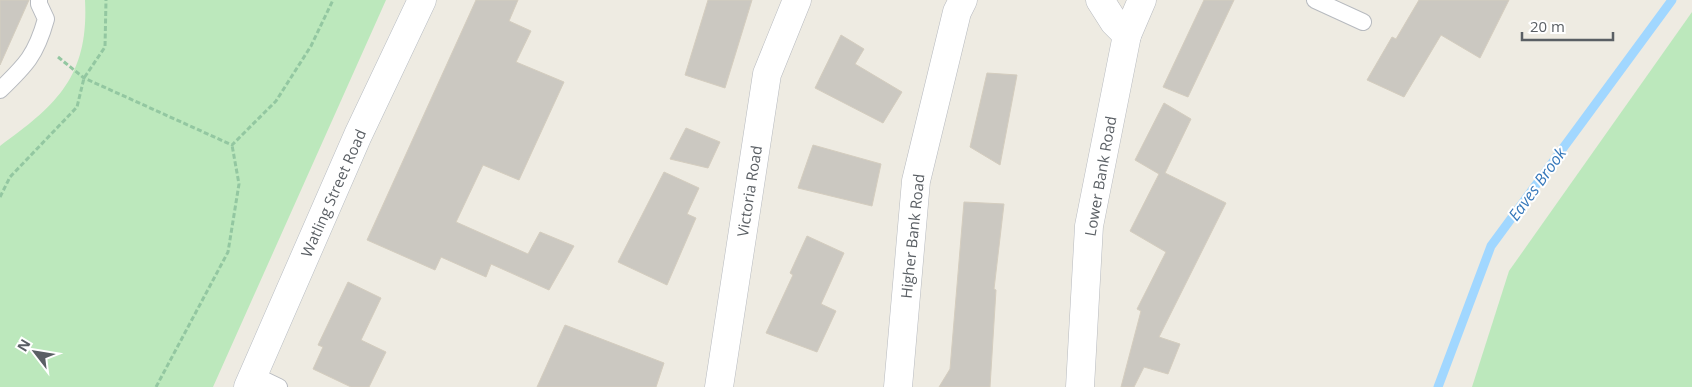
<svg xmlns="http://www.w3.org/2000/svg" width="1692" height="387" font-family="'Open Sans',sans-serif">
<style>
.green{fill:#bce8bc}
.lines{fill:none;stroke-linecap:round;stroke-linejoin:round}
.stream{stroke:#a1d7ff;stroke-width:9}
.building{fill:#cbc8c1;stroke:#d4cdbf}
.lane-casing{stroke:#b7babf;stroke-width:18}
.street-casing{stroke:#b7babf;stroke-width:29}
.secondary-casing{stroke:#b7bcc2;stroke-width:29}
.path{stroke:#93c7a1;stroke-width:3;stroke-dasharray:5 2.5;stroke-linecap:butt}
.lane{stroke:#fff;stroke-width:16}
.street{stroke:#fff;stroke-width:28}
.secondary{stroke:#fff;stroke-width:28}
.labels{text-anchor:middle;dominant-baseline:central;stroke-width:4;stroke-linejoin:round;paint-order:stroke}
.street-label{font-size:15px;fill:#5a5f64;stroke:#fff}
.water-label{font-size:16px;font-style:italic;fill:#3678ba;stroke:#fff}
</style>
<rect width="100%" height="100%" fill="#eeebe2"/>
<g class="green">
<path d="M85,0H386L213,387H0V146C57,105 89,76 85,0Z"/>
<polygon points="1692,12 1692,387 1472,387 1509,271"/>
</g>
<g class="lines">
<polyline class="stream" points="1438,387 1491,246 1672,0"/>
</g>
<g class="building">
<polygon points="0,0 29,0 0,65"/>
<polygon points="476,0 518,0 509,21 531,31 516,62 564,82 519,180 483,165 456,222 528,254 540,232 574,246 549,290 491,264 486,277 441,257 435,270 367,240"/>
<polygon points="708,0 752,0 725,88 685,75"/>
<polygon points="1204,0 1234,0 1188,97 1163,87"/>
<polygon points="1419,0 1509,0 1480,58 1441,35 1404,97 1367,80 1392,37 1396,39"/>
<polygon points="841,35 864,49 855,64 902,92 883,123 815,88"/>
<polygon points="987,73 1017,75 1000,165 970,147"/>
<polygon points="1164,103 1191,119 1165,173 1226,203 1159,337 1180,344 1168,374 1144,367 1134,387 1121,387 1141,311 1137,309 1166,252 1130,231 1159,174 1135,160"/>
<polygon points="686,128 720,142 708,168 670,159"/>
<polygon points="813,145 881,164 872,206 798,188"/>
<polygon points="664,172 699,188 687,214 696,218 667,285 618,262"/>
<polygon points="964,202 1004,204 994,289 996,290 990,387 939,387 950,369"/>
<polygon points="807,236 844,253 821,304 836,311 817,352 766,333 793,275 790,273"/>
<polygon points="348,282 381,298 361,340 386,352 369,387 351,387 313,369 323,347 318,345"/>
<polygon points="565,325 664,363 656,387 537,387"/>
</g>
<g class="lines">
<g class="lane-casing">
<g id="lane">
<polyline points="1315,0 1363,22"/>
<path d="M0,90C26,65 36,55 46,19L39,4V0"/>
<polyline points="254,375 279,387"/>
</g>
</g>
<g class="street-casing">
<g id="street">
<polyline points="1100,0 1114,22 1127,35"/>
<polyline points="719,387 767,74 797,0"/>
<polyline points="898,387 916,181 957,12 963,0"/>
<polyline points="1080,387 1089,226 1127,35 1142,0"/>
</g>
</g>
<g class="secondary-casing">
<polyline id="secondary" points="248,387 358,135 422,0"/>
</g>
<g class="path">
<polyline points="58,57 84,78 232,145 276,101 311,46 333,0"/>
<polyline points="0,197 10,177 77,107 84,78 105,47 106,0"/>
<polyline points="156,387 228,252 239,184 232,145"/>
</g>
<use href="#lane" class="lane"/>
<use href="#street" class="street"/>
<use href="#secondary" class="secondary"/>
</g>
<g class="labels">
<g class="street-label">
<text transform="translate(1100 176) rotate(-80)">Lower Bank Road</text>
<text transform="translate(749 191) rotate(-81)">Victoria Road</text>
<text transform="translate(333 193) rotate(-66)">Watling Street Road</text>
<text transform="translate(912 236) rotate(-84)">Higher Bank Road</text>
</g>
<g class="water-label">
<text transform="translate(1537 184) rotate(-54)">Eaves Brook</text>
</g>
</g>
<g transform="translate(35 352) rotate(301)" stroke="#ffffff" stroke-width="4" paint-order="stroke">
<path d="M0-4L9 19L0 12L-9 19Z" fill="#5a5f64"/>
<text y="-8" font-size="14" font-weight="bold" text-anchor="middle" fill="#5a5f64">N</text>
</g>
<path d="M1522 32v8h91v-8" fill="none" stroke="#5a5f64" stroke-width="2.5"/>
<text x="1530" y="32" font-size="15" fill="#5a5f64" stroke="#ffffff" stroke-width="4" paint-order="stroke">20 m</text>
</svg>
